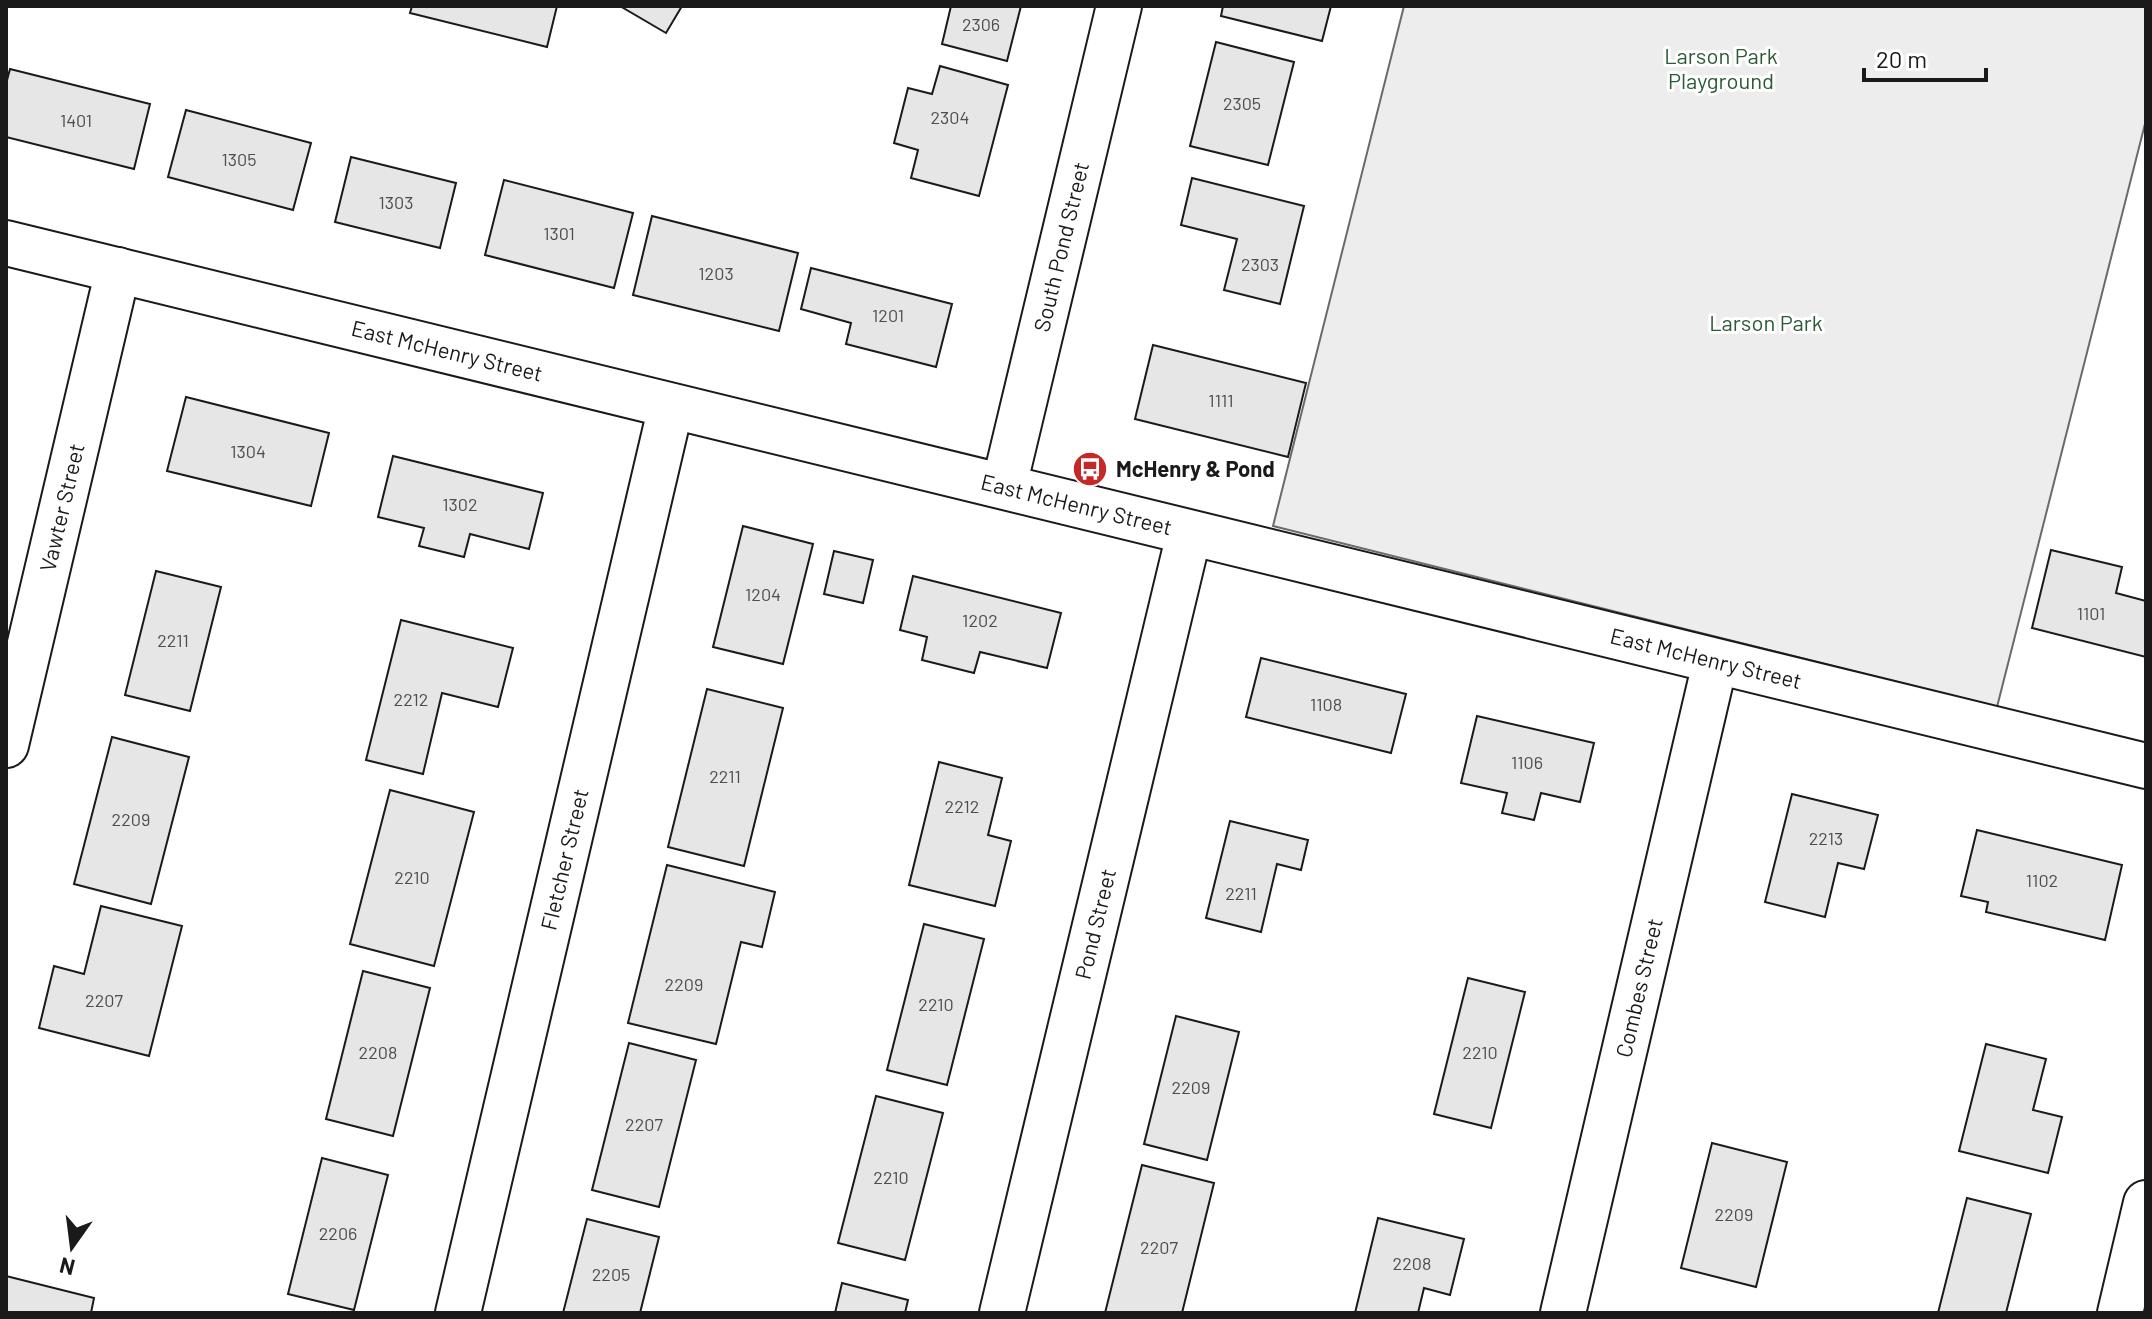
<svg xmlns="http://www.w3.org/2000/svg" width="2152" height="1319" viewBox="0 0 2152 1319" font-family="Barlow,sans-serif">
	<rect width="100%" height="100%" fill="#fff"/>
	<path fill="#ededed" stroke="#6a6a6a" stroke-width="2" d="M1404 6H2146V120L1997 707 1273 526Z"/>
	<g fill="#e6e6e6" stroke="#1a1a1a" stroke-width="2">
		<path d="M412 6H557L547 47 410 13Z"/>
		<path d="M620 6H682L666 33Z"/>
		<path d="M951 6H1021L1007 61 942 44Z"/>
		<path d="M1223 6H1331L1322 41 1221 16Z"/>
		<path d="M1216 42 1294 62 1268 165 1190 146Z"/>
		<path d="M940 66 1008 85 979 196 911 178 918 150 894 143 908 88 932 94Z"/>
		<path d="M10 69 150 104 134 169 6 137V84Z"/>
		<path d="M186 110 311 143 293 210 168 177Z"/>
		<path d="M351 157 456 183 440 248 335 222Z"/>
		<path d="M1192 178 1304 206 1280 304 1224 290 1237 239 1181 225Z"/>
		<path d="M504 180 633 213 614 288 485 255Z"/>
		<path d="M652 216 798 253 779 331 633 295Z"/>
		<path d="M811 268 952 304 936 367 846 344 851 323 801 309Z"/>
		<path d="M1153 345 1306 383 1288 457 1135 419Z"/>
		<path d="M186 397 329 433 311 506 167 471Z"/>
		<path d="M393 456 543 493 529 549 470 534 464 557 419 546 424 528 378 517Z"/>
		<path d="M743 526 813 544 783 664 713 647Z"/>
		<path d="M2051 550 2122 567 2116 593 2146 601V657L2032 628Z"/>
		<path d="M834 551 873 560 863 603 824 594Z"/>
		<path d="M156 571 221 587 190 711 125 695Z"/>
		<path d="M913 576 1061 613 1047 668 980 652 974 673 922 660 927 637 900 630Z"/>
		<path d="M401 620 513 648 498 707 442 693 423 774 366 760Z"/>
		<path d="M1261 658 1406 694 1391 753 1246 717Z"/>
		<path d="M707 689 783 708 744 866 668 847Z"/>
		<path d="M1477 716 1594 743 1580 802 1541 793 1534 820 1502 813 1507 793 1461 783Z"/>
		<path d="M112 737 189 757 151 904 74 884Z"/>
		<path d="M939 762 1002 778 988 835 1011 841 995 906 909 885Z"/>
		<path d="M390 790 474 812 434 966 350 944Z"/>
		<path d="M1792 794 1878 815 1864 869 1838 863 1825 917 1765 902Z"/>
		<path d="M1230 821 1308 840 1301 870 1277 864 1261 932 1206 918Z"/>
		<path d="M1977 830 2122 865 2105 940 1986 912 1988 902 1961 896Z"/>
		<path d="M667 865 775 892 762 947 741 942 716 1044 628 1023Z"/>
		<path d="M101 906 182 926 149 1056 39 1028 54 966 84 974Z"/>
		<path d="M924 924 984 939 947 1085 887 1070Z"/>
		<path d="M363 971 430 988 393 1136 326 1119Z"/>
		<path d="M1468 978 1525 992 1491 1128 1434 1114Z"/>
		<path d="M1176 1016 1239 1032 1207 1160 1144 1144Z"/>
		<path d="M629 1043 696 1060 659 1207 592 1190Z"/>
		<path d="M1986 1044 2046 1059 2033 1110 2062 1117 2048 1173 1959 1151Z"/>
		<path d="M876 1096 943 1113 905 1260 838 1243Z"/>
		<path d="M1712 1143 1787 1162 1756 1287 1681 1268Z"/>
		<path d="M322 1158 388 1175 354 1310 288 1294Z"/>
		<path d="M1142 1165 1214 1183 1182 1313H1105Z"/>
		<path d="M1967 1198 2031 1214 2006 1313H1938Z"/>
		<path d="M1378 1218 1464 1239 1450 1295 1424 1288 1418 1313H1355Z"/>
		<path d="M587 1219 659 1237 640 1313H563Z"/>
		<path d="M6 1276 94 1298 91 1313H6Z"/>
		<path d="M842 1283 908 1300 905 1313H835Z"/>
	</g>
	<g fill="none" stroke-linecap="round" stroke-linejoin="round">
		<g stroke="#1a1a1a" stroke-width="48">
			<g id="minor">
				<path id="s1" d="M6 243 2146 766"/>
				<path id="s2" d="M1004 486 1119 6"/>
				<path id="s3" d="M6 745 118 270"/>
				<path id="s4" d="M458 1313 671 406"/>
				<path id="s5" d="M1002 1313 1189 534"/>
				<path id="s6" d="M1563 1313 1715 663"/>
				<path d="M2120 1313 2146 1203"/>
			</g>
		</g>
		<use href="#minor" stroke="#fff" stroke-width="44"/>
	</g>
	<defs>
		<g id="bus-disc" transform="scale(1.8)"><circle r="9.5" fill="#c62828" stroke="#fff"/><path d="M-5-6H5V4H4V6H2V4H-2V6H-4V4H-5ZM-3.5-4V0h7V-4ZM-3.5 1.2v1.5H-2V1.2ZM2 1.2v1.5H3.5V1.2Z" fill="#fff"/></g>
	</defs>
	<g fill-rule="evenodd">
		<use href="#bus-disc" x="1090" y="469"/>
	</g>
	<g text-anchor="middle" stroke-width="6" stroke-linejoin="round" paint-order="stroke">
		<g font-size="18" fill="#4d4d4d">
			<text x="981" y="31">2306</text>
			<text x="1242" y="110">2305</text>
			<text x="950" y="124">2304</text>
			<text x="76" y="127">1401</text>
			<text x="239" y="166">1305</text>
			<text x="396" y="209">1303</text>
			<text x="559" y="240">1301</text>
			<text x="1260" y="271">2303</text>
			<text x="716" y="280">1203</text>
			<text x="888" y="322">1201</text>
			<text x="1221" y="407">1111</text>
			<text x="248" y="458">1304</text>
			<text x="460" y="511">1302</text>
			<text x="763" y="601">1204</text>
			<text x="2091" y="620">1101</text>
			<text x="980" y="627">1202</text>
			<text x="173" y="647">2211</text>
			<text x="411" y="706">2212</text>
			<text x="1326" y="711">1108</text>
			<text x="1527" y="769">1106</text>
			<text x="725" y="783">2211</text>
			<text x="962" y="813">2212</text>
			<text x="131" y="826">2209</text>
			<text x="1826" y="845">2213</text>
			<text x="412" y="884">2210</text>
			<text x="2042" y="887">1102</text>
			<text x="1241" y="900">2211</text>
			<text x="684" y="991">2209</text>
			<text x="104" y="1007">2207</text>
			<text x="936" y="1011">2210</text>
			<text x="378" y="1059">2208</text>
			<text x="1480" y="1059">2210</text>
			<text x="1191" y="1094">2209</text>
			<text x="644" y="1131">2207</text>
			<text x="891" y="1184">2210</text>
			<text x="1734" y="1221">2209</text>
			<text x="338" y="1240">2206</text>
			<text x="1159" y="1254">2207</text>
			<text x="1412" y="1270">2208</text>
			<text x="611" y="1281">2205</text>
		</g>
		<g font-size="22" fill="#2b5a34" stroke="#fff">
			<text x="1721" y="64">Larson Park<tspan x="1721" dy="25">Playground</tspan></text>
			<text x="1766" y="331">Larson Park</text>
		</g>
		<g font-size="22" fill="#1a1a1a" stroke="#fff">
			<text dy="8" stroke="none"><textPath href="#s2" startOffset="246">South Pond Street</textPath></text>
			<text dy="8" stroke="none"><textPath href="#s1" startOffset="454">East McHenry Street</textPath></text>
			<text dy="8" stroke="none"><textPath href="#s1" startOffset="1102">East McHenry Street</textPath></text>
			<text dy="8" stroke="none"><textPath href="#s3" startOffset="244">Vawter Street</textPath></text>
			<text dy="8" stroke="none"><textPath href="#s1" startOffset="1750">East McHenry Street</textPath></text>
			<text dy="8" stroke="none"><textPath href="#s4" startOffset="466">Fletcher Street</textPath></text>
			<text dy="8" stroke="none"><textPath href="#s5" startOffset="400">Pond Street</textPath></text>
			<text dy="8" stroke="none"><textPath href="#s6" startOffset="334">Combes Street</textPath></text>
		</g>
		<g font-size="22" font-weight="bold" fill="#1a1a1a" stroke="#fff" text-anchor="start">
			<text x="1116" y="477">McHenry &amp; Pond</text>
		</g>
	</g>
	<rect width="2152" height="1319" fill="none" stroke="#1a1a1a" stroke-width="16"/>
	<g transform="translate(72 1247) rotate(194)" stroke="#ffffff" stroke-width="6" paint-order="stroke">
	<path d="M0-6L14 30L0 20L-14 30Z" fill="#1a1a1a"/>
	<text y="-12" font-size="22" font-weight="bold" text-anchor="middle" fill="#1a1a1a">N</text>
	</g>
	<path d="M1864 68v12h122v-12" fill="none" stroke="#1a1a1a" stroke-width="4"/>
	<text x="1876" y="68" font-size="24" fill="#1a1a1a" stroke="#ffffff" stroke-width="6" paint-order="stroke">20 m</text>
</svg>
